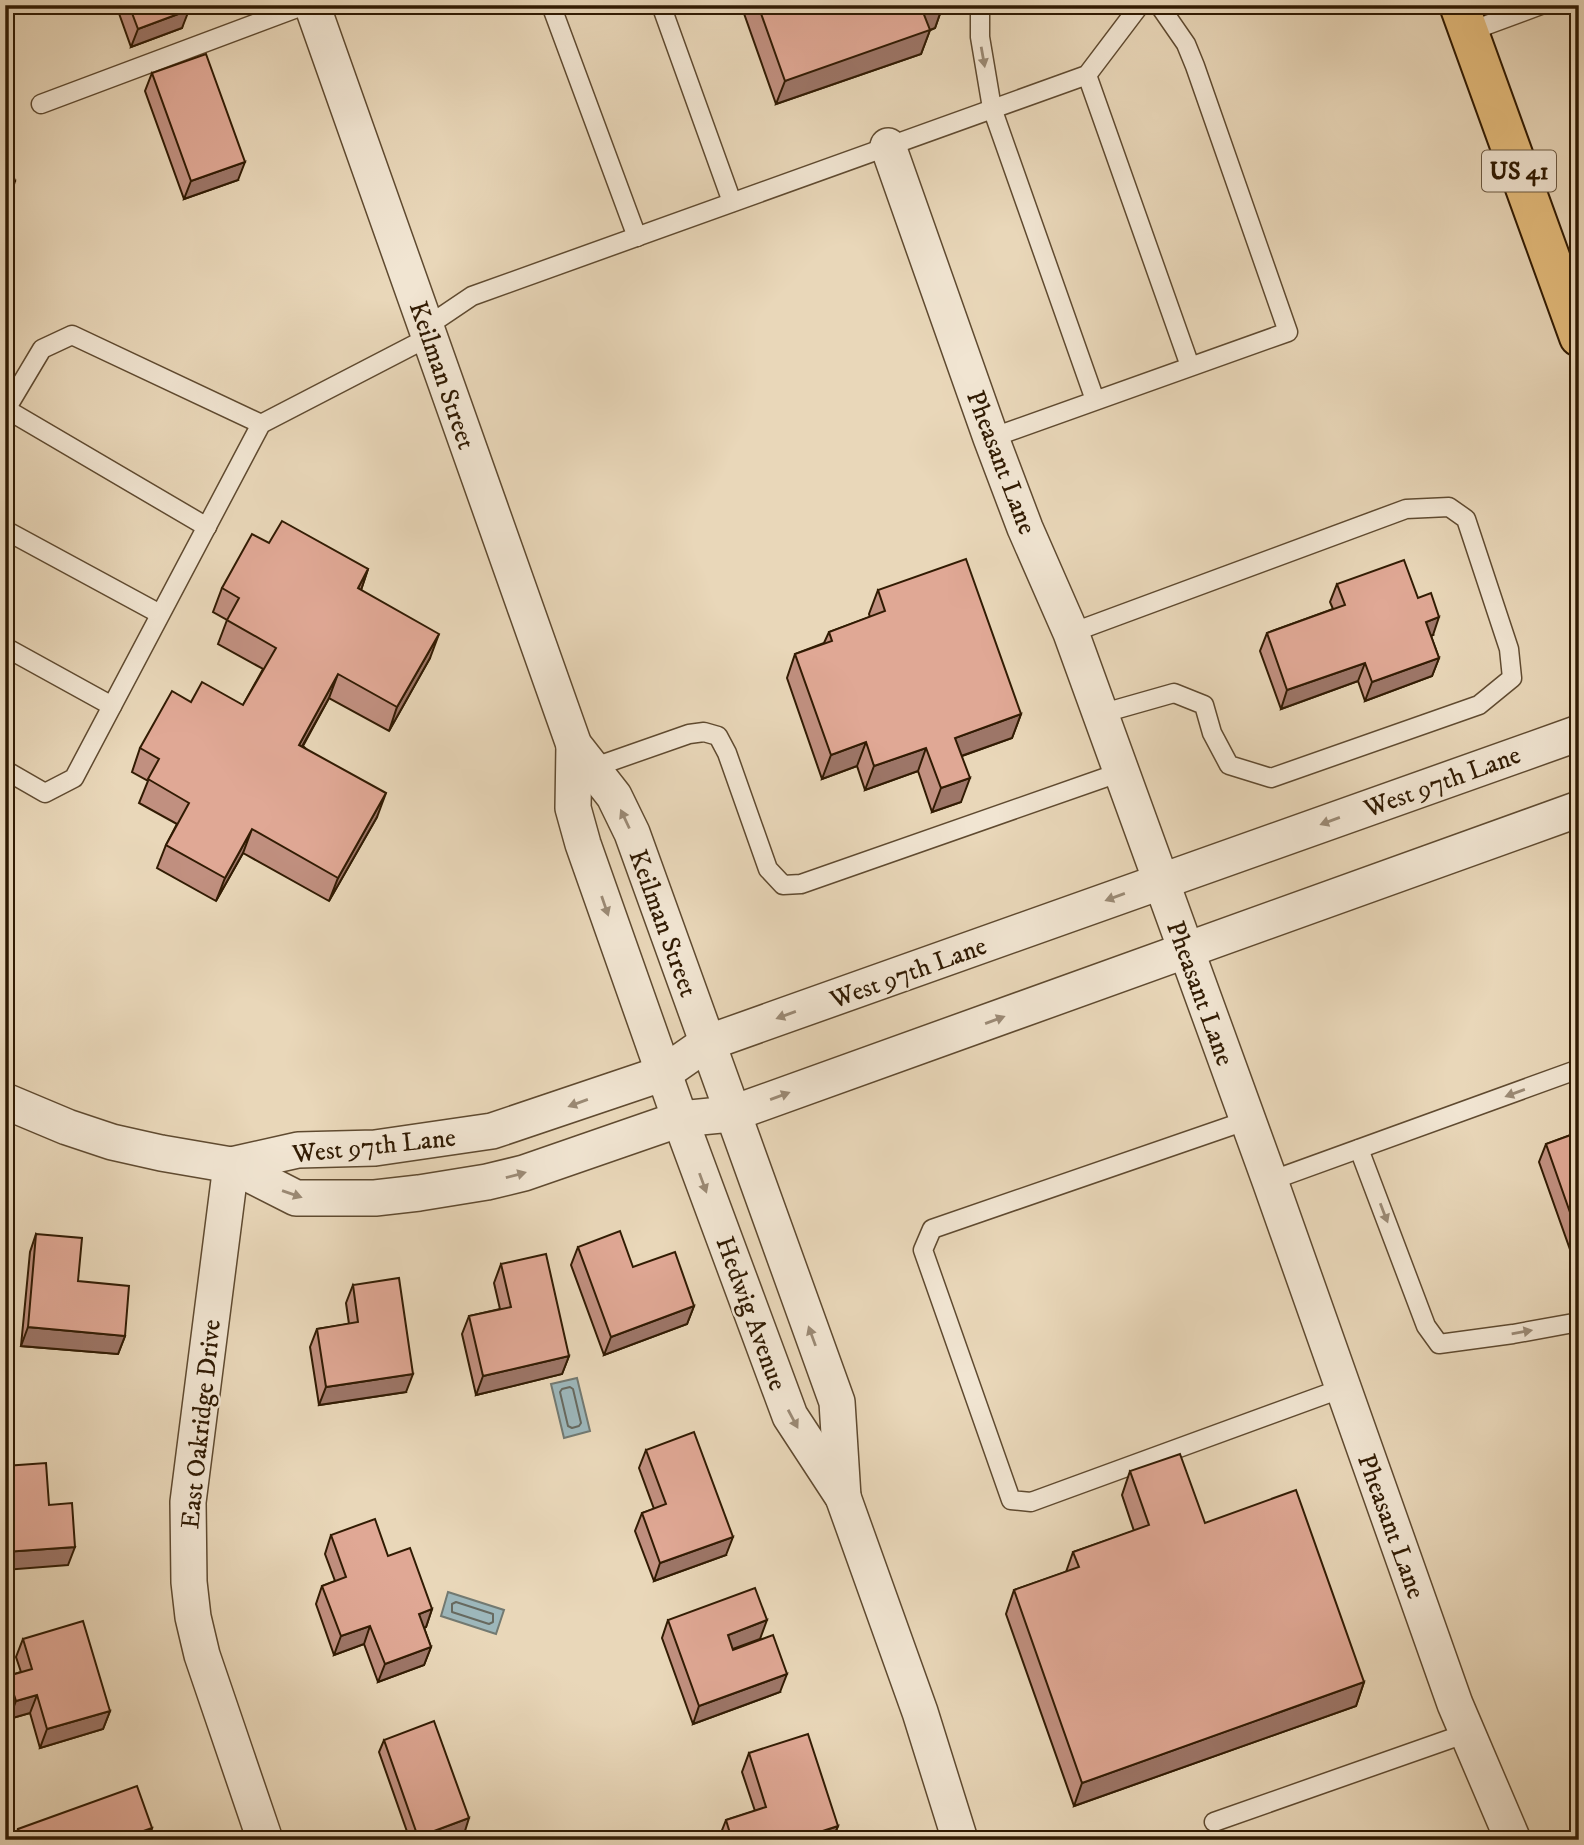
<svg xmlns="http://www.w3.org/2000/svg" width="1584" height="1845" viewBox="0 0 1584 1845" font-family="'IM FELL DW Pica',serif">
	<rect width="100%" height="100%" fill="#e9d7b9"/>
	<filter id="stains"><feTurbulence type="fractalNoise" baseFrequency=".00286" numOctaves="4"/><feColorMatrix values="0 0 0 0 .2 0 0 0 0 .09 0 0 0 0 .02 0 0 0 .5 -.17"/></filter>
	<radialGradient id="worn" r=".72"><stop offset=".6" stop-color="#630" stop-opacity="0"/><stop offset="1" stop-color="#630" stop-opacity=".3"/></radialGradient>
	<g fill="#9db7bb" stroke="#727971" stroke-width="2">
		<path d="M577 1378 590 1431 564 1438 551 1384Z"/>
		<path d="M448 1592 504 1610 496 1634 441 1616Z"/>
	</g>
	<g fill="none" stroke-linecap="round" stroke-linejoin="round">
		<g stroke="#67695f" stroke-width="2">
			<path d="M570 1387 573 1389 581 1423 579 1426 572 1428 568 1426 560 1392 562 1389Z"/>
			<path d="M456 1602 493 1614V1622L489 1624 452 1612V1604Z"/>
		</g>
		<g stroke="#5f4a30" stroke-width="21">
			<g id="lane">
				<path d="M551 5 637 237"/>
				<path d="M661 5 732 202"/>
				<path d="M980 5V37L992 108 1095 400"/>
				<path d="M1468 32 1541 5"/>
				<path d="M1087 75 1190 366"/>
				<path d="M41 104 305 5"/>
				<path d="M426 327 472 296 1087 75 1140 5"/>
				<path d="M6 409 207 527"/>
				<path d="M5 411 42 349 72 335 261 424"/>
				<path d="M991 438 1288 332 1195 66 1186 44 1159 5"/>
				<path d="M5 530 160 614"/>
				<path d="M1071 633 1406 509 1449 507 1466 519 1509 649 1512 678 1479 705 1271 778 1229 765 1212 733 1204 705 1174 693 1100 714"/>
				<path d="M5 647 112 706"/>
				<path d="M592 768 689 734 704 732 718 736 727 753 768 869 783 885 801 884 1121 772"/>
				<path d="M5 770 45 793 74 778 261 424 429 337"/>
				<path d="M1248 1120 932 1229 923 1250 1011 1500 1031 1502 1343 1388"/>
				<path d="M1359 1149 1426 1326 1439 1344 1513 1334 1579 1322"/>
				<path d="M1270 1181 1579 1069"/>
				<path d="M1214 1822 1467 1733"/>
			</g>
		</g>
		<g stroke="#5f4a30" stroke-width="38">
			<g id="street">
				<path d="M312 5 574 745 614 796 632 833 837 1402 843 1497"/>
				<path d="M888 146 991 438 1025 528 1071 633 1270 1181 1455 1704 1513 1840"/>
				<path d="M574 745 573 808 583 844 680 1119 790 1416 843 1497 920 1712 960 1840"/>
				<path d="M5 1101 67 1127 112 1142 161 1153 231 1165 296 1198H375L419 1193 487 1182 524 1173 680 1119 731 1114 1579 809"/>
				<path d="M231 1165 298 1150 375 1148 492 1131 664 1073 707 1043 1579 733"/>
				<path d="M231 1165 188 1502 189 1582 193 1617 202 1655 265 1840"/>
			</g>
		</g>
		<g stroke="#311b03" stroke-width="42">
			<path id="highway" d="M1459 5 1579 337"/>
		</g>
		<use href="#lane" stroke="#f1e5d2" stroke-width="18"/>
		<use href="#street" stroke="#f1e5d2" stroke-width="35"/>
		<use href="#highway" stroke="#e4bc7c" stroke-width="38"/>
	</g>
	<g fill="#c19080" stroke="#311b03" stroke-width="2">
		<path d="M116 5H187L182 28 131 47Z"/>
		<path d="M741 5H943L935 28 930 30 921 54 776 104Z"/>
		<path d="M152 73 238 180 184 199 145 91Z"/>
		<path d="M269 543 368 569 361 590 430 658 389 731 329 698 303 746 377 817 329 901 243 853 216 901 157 868 166 845 177 824 139 803 148 781 132 772 140 748 191 702 243 705 263 669 218 644 227 620 213 612 222 588Z"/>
		<path d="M1337 584 1433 635 1431 636 1439 658 1432 676 1365 701 1358 681 1281 709 1260 651 1267 633 1333 609 1330 602Z"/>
		<path d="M878 590 1021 714 1012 738 962 756 961 802 932 812 918 771 865 790 857 766 822 779 787 678 795 654 824 643 829 632 870 617 869 614Z"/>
		<path d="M1579 1132V1272H1578L1539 1162 1546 1144Z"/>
		<path d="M36 1234 125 1336 118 1354 21 1346 30 1252Z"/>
		<path d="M578 1247 633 1267 694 1306 687 1324 604 1355 571 1265Z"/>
		<path d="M501 1264 569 1356 562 1374 476 1395 462 1334 469 1316 500 1309 494 1283Z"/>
		<path d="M353 1285 406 1392 319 1405 310 1347 317 1329 349 1324 346 1303Z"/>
		<path d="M646 1450 726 1555 654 1581 635 1531 642 1513 654 1509 639 1468Z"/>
		<path d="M1130 1471 1205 1523 1364 1682 1356 1706 1074 1806 1006 1614 1014 1590 1066 1572 1073 1552 1134 1531 1122 1495Z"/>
		<path d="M331 1535 388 1556 432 1609 426 1627 424 1628 431 1647 424 1665 378 1682 364 1644 334 1655 316 1604 322 1586 335 1581 325 1554Z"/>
		<path d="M668 1620 760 1639 733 1649 780 1692 693 1724 662 1638Z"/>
		<path d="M23 1639 110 1711 103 1729 40 1748 30 1713 9 1719 5 1706V1684L8 1676 21 1672 16 1657Z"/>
		<path d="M384 1740 465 1831 440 1840H410L379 1752Z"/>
		<path d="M749 1753 838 1826 832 1840H720L719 1838 726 1820 755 1811 742 1772Z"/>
		<path d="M152 1828 148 1840H14L18 1829Z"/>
	</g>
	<g fill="#9d7668" stroke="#311b03" stroke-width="2">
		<path d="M941 5H943L935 28 928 31 930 30 921 54 776 104 785 81 923 12Z"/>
		<path d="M189 10 182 28 131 47 138 29Z"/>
		<path d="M245 162 238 180 184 199 191 181Z"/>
		<path d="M15 181 13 188 5 190V184Z"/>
		<path d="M368 569 360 593 358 588Z"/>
		<path d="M1439 617 1433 635 1419 640 1426 622Z"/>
		<path d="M439 634 430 658 389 731 397 707Z"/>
		<path d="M1439 658 1432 676 1365 701 1372 682Z"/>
		<path d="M1365 663 1358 681 1281 709 1287 690Z"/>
		<path d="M338 674 329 698 290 768 299 745Z"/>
		<path d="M1021 714 1012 738 947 761 955 738Z"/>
		<path d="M866 742 857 766 822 779 831 755Z"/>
		<path d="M926 748 918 771 865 790 874 766Z"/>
		<path d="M970 778 961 802 932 812 941 788Z"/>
		<path d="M386 793 377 817 329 901 338 878Z"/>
		<path d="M252 829 243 853 216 901 225 878Z"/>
		<path d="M694 1306 687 1324 604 1355 611 1337Z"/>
		<path d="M28 1327 125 1336 118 1354 21 1346Z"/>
		<path d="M569 1356 562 1374 476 1395 483 1376Z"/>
		<path d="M413 1374 406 1392 319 1405 326 1387Z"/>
		<path d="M733 1537 726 1555 654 1581 660 1563Z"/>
		<path d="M75 1547 68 1565 5 1570V1552Z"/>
		<path d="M432 1609 426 1627 412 1632 419 1614Z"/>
		<path d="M767 1620 760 1639 722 1653 728 1635Z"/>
		<path d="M370 1626 364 1644 334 1655 341 1636Z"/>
		<path d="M431 1647 424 1665 378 1682 385 1664Z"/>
		<path d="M787 1674 780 1692 693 1724 699 1706Z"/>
		<path d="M1364 1682 1356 1706 1074 1806 1082 1783Z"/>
		<path d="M37 1695 30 1713 9 1719 16 1701Z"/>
		<path d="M110 1711 103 1729 40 1748 47 1729Z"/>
		<path d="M469 1818 465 1831 440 1840H417L418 1837Z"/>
		<path d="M838 1826 832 1840H795Z"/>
		<path d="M152 1828 148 1840H118Z"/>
	</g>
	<g fill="#e0a895" stroke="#311b03" stroke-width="2">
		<path d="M129 5H187L189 10 138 29Z"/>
		<path d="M758 5H941L923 12 930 30 785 81Z"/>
		<path d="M206 54 245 162 191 181 152 73Z"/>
		<path d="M10 165 15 181 5 184V167Z"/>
		<path d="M282 521 368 569 358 588 439 634 397 707 338 674 299 745 386 793 338 878 252 829 225 878 166 845 189 803 148 779 159 759 140 748 172 691 191 702 202 682 243 705 276 648 227 620 239 598 222 588 252 534 269 543Z"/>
		<path d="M966 559 1021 714 955 738 970 778 941 788 926 748 874 766 866 742 831 755 795 654 832 641 829 632 885 611 878 590Z"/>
		<path d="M1404 560 1418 598 1431 593 1439 617 1426 622 1439 658 1372 682 1365 663 1287 690 1267 633 1345 605 1337 584Z"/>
		<path d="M1579 1132V1238L1546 1144Z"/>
		<path d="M620 1231 633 1267 675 1252 694 1306 611 1337 578 1247Z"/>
		<path d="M36 1234 82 1238 78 1281 129 1286 125 1336 28 1327Z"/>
		<path d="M546 1254 569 1356 483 1376 469 1316 511 1307 501 1264Z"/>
		<path d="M399 1278 413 1374 326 1387 317 1329 358 1322 353 1285Z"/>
		<path d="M694 1432 733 1537 660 1563 642 1513 666 1504 646 1450Z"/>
		<path d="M1180 1454 1205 1523 1296 1490 1364 1682 1082 1783 1014 1590 1079 1567 1073 1552 1149 1525 1130 1471Z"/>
		<path d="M46 1463 49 1505 72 1503 75 1547 5 1552V1466Z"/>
		<path d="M375 1519 388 1556 410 1548 432 1609 419 1614 431 1647 385 1664 370 1626 341 1636 322 1586 346 1577 331 1535Z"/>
		<path d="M755 1588 767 1620 728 1635 733 1650 773 1635 787 1674 699 1706 668 1620Z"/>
		<path d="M83 1621 110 1711 47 1729 37 1695 16 1701 8 1676 32 1669 23 1639Z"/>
		<path d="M434 1721 469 1818 418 1837 384 1740Z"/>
		<path d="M808 1734 838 1826 795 1840H732L726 1820 766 1807 749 1753Z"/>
		<path d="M137 1786 152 1828 118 1840H21L18 1829Z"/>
	</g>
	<defs><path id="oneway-solid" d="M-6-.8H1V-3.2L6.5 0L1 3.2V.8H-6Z" transform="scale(1.75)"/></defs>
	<g fill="#9b8a75">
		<use href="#oneway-solid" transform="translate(983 57) rotate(80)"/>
		<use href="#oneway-solid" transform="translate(625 819) rotate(-115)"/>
		<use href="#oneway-solid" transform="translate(1330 821) rotate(160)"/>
		<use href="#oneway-solid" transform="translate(1115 897) rotate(160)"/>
		<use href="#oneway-solid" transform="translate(605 906) rotate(71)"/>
		<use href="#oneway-solid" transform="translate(786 1015) rotate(160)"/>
		<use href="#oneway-solid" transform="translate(995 1020) rotate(-20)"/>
		<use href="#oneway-solid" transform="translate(1515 1093) rotate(160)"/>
		<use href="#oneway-solid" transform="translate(780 1096) rotate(-20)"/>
		<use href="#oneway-solid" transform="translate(578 1103) rotate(160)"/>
		<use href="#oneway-solid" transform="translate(516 1175) rotate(-15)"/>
		<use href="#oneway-solid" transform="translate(703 1183) rotate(70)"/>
		<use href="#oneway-solid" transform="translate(292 1194) rotate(19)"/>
		<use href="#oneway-solid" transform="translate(1384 1213) rotate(69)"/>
		<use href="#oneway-solid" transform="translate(1522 1332) rotate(-10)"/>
		<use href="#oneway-solid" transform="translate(812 1336) rotate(-110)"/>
		<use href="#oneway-solid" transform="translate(793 1419) rotate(62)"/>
	</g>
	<g text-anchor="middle" stroke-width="5" stroke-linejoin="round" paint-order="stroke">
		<rect fill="#f1e5d2" stroke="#6b5841" stroke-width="2" x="1482" y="150.5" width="74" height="41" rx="5"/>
		<g font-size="24" font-weight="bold" fill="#311b03">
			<text x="1519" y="179">US 41</text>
		</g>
		<g font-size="26" fill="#311b03" stroke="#f1e5d2">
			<text transform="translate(443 375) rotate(71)" y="9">Keilman Street</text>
			<text transform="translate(1002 462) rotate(69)" y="9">Pheasant Lane</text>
			<text transform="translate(1442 781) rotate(-20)" y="9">West 97th Lane</text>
			<text transform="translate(664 923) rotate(70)" y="9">Keilman Street</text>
			<text transform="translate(908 972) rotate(-20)" y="9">West 97th Lane</text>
			<text transform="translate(1201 993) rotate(70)" y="9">Pheasant Lane</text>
			<text transform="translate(374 1145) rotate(-6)" y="9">West 97th Lane</text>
			<text transform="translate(752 1313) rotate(70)" y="9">Hedwig Avenue</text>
			<text transform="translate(200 1424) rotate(-84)" y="9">East Oakridge Drive</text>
			<text transform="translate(1392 1526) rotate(70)" y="9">Pheasant Lane</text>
		</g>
	</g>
	<rect width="1584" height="1845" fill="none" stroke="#e9d7b9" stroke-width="28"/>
	<rect x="7" y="7" width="1570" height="1831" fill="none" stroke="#311b03" stroke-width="3.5"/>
	<rect x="14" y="14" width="1556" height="1817" fill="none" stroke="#311b03" stroke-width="2"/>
	<rect width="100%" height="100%" filter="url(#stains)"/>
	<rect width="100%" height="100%" fill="url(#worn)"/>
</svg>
